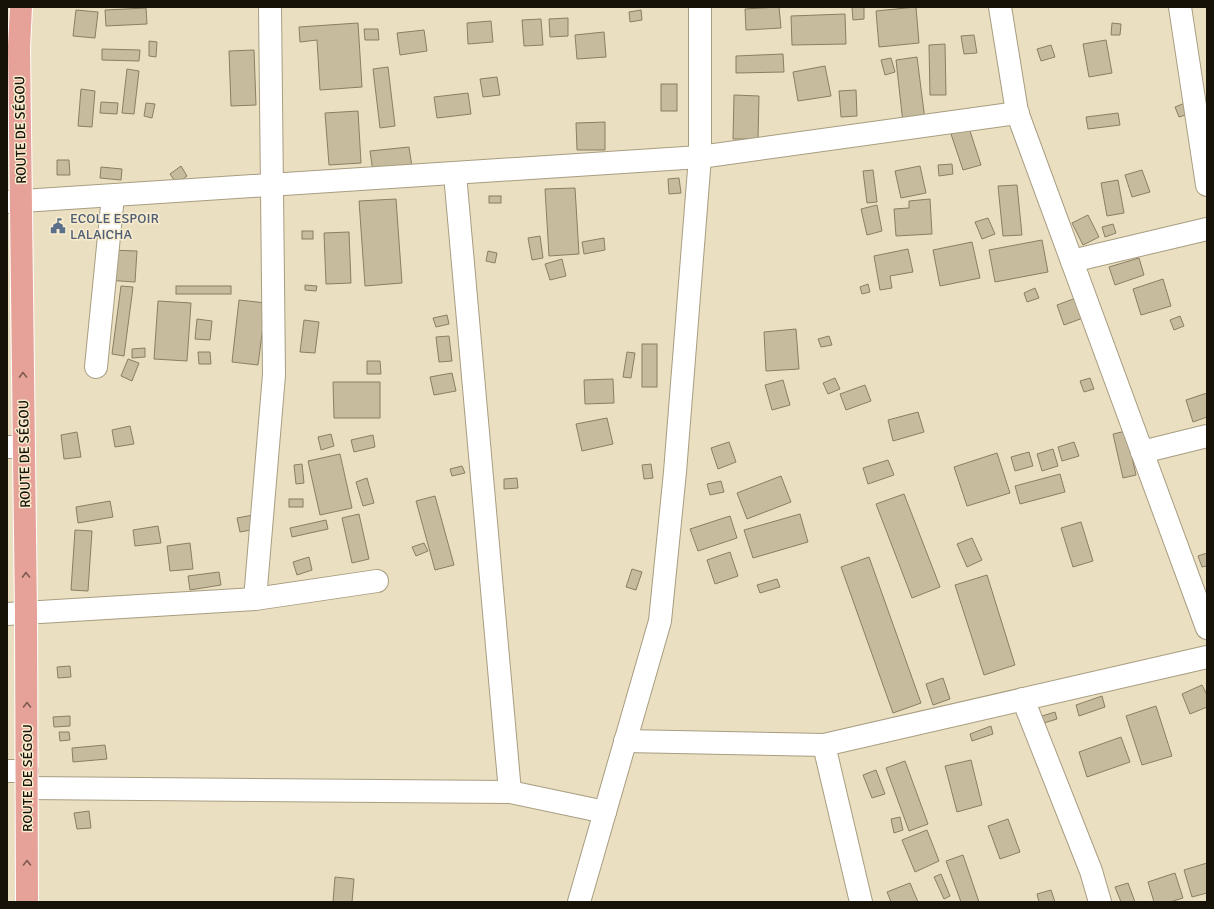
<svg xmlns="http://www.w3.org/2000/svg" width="1214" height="909" viewBox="0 0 1214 909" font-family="Signika,sans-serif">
	<rect width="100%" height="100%" fill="#ebdfc1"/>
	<g fill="#c6bb9d" stroke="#8a7f64">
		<path d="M779 7 781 28 746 30 745 9Z"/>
		<path d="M852 7H864V19L853 20Z"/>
		<path d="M916 7 919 43 879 47 876 11Z"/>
		<path d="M146 8 147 24 106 26 105 10Z"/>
		<path d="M76 10 98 12 95 38 73 36Z"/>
		<path d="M641 10 642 20 630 22 629 12Z"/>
		<path d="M845 14 846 44 792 45 791 16Z"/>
		<path d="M568 18V36L550 37 549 19Z"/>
		<path d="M541 19 543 45 524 46 522 20Z"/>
		<path d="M491 21 493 42 468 44 467 23Z"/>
		<path d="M358 23 362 87 320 90 317 40 300 42 299 27Z"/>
		<path d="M1112 23 1121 24 1120 35H1111Z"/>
		<path d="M364 29H378L379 40H365Z"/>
		<path d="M424 30 427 51 400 55 397 33Z"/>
		<path d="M604 32 606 57 577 59 575 35Z"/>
		<path d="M974 35 977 53 964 54 961 36Z"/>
		<path d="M1106 40 1112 73 1089 77 1083 44Z"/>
		<path d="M149 41 157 42 156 57 149 56Z"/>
		<path d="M945 44 946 95H930L929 45Z"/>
		<path d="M1051 45 1055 57 1041 61 1037 49Z"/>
		<path d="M102 49 140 50 139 61 102 60Z"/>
		<path d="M254 50 256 105 231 106 229 51Z"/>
		<path d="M783 54 784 72 736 73V56Z"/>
		<path d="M917 57 925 120 903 123 896 60Z"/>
		<path d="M891 58 895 72 885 75 881 60Z"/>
		<path d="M825 66 831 96 798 101 793 72Z"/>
		<path d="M388 67 395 126 380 128 373 69Z"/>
		<path d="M127 69 139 71 134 114 122 113Z"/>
		<path d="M497 77 500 95 483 97 480 79Z"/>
		<rect x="661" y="84" width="16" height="27"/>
		<path d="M81 89 95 91 92 127 78 126Z"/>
		<path d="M856 90 857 116 841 117 839 91Z"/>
		<path d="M468 93 471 114 437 118 434 97Z"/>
		<path d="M734 95 759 96 758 139H733Z"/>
		<path d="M101 102 118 103 117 114 100 113Z"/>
		<path d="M146 103 155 104 152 118 144 116Z"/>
		<path d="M1185 103 1189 114 1179 117 1175 107Z"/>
		<path d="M358 111 361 163 329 165 325 113Z"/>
		<path d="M1118 113 1120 125 1088 129 1086 117Z"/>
		<path d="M605 122V150H577L576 123Z"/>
		<path d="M969 128 981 165 963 170 951 134Z"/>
		<path d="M409 147 412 167 373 172 370 151Z"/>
		<path d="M57 160H69L70 175H57Z"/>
		<path d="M952 164 953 174 939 176 938 165Z"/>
		<path d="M181 166 187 176 177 184 170 174Z"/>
		<path d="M920 166 926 193 901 198 895 171Z"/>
		<path d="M101 167 122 169 121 180 100 178Z"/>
		<path d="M873 170 877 202 867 203 863 171Z"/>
		<path d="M1142 170 1150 192 1132 197 1125 175Z"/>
		<path d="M679 178 681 193 669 194 668 179Z"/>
		<path d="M1118 180 1124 213 1107 216 1101 183Z"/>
		<path d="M1017 185 1022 235 1003 236 998 186Z"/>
		<path d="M575 188 579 254 549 256 545 189Z"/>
		<rect x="489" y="196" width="12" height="7"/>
		<path d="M396 199 402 283 365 286 359 201Z"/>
		<path d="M930 199 932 234 896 236 894 209 909 208V201Z"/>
		<path d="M877 205 882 231 867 235 861 209Z"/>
		<path d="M1088 215 1099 237 1083 245 1072 223Z"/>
		<path d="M988 218 995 234 982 239 975 222Z"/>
		<path d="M1113 224 1116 233 1105 237 1102 227Z"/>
		<rect x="302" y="231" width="11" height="8"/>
		<path d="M349 232 351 283 326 284 324 233Z"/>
		<path d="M540 236 543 258 532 260 528 238Z"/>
		<path d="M604 238 605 250 584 254 582 242Z"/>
		<path d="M1042 240 1048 272 995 282 989 250Z"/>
		<path d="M972 242 980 278 940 286 933 250Z"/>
		<path d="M908 249 913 272 890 276 892 288 880 290 874 256Z"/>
		<path d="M107 250 137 251 135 282 105 280Z"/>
		<path d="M488 251 497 253 495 263 486 261Z"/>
		<path d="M1139 258 1144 275 1115 285 1109 267Z"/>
		<path d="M562 259 566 276 550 280 545 264Z"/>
		<path d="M1163 279 1171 306 1141 315 1133 289Z"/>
		<path d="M868 284 870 292 862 294 860 287Z"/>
		<path d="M305 285 317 286 316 291 305 290Z"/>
		<path d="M121 286 133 287 124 356 112 354Z"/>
		<rect x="176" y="286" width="55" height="8"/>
		<path d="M1035 288 1039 298 1027 302 1024 293Z"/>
		<path d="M1076 298 1083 318 1064 325 1057 305Z"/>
		<path d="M239 300 266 303 258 365 232 362Z"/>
		<path d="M158 301 191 303 187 361 154 359Z"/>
		<path d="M447 315 449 324 436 327 433 318Z"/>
		<path d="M1180 316 1184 326 1174 330 1170 320Z"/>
		<path d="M197 319 212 321 210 340 195 339Z"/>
		<path d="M304 320 319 322 315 353 300 352Z"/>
		<path d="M796 329 799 369 766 371 764 332Z"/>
		<path d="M449 336 452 361 439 362 436 337Z"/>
		<path d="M829 336 832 345 821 347 818 339Z"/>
		<rect x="642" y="344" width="15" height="43"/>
		<path d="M145 348V357L132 358V349Z"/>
		<path d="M198 352H210L211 364H199Z"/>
		<path d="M627 352 635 353 631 378 623 377Z"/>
		<path d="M128 359 139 363 132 381 121 376Z"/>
		<path d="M367 361H380L381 374H367Z"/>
		<path d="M452 373 456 391 434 395 430 377Z"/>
		<path d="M835 378 840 389 828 394 823 383Z"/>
		<path d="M1090 378 1094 389 1084 392 1080 381Z"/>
		<path d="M613 379 614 403 585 404 584 380Z"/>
		<path d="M783 380 790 405 772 410 765 385Z"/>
		<path d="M333 382H380V418H334Z"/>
		<path d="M865 385 871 401 846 410 840 394Z"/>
		<path d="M1207 393V417L1193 422 1186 400Z"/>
		<path d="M918 412 924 432 893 441 888 420Z"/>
		<path d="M607 418 613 444 582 451 576 424Z"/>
		<path d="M130 426 134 444 115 447 112 430Z"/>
		<path d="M1126 431 1136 475 1123 478 1113 434Z"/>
		<path d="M77 432 81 457 64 459 61 435Z"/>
		<path d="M331 434 334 446 321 450 318 437Z"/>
		<path d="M373 435 375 447 354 452 351 440Z"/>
		<path d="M729 442 736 462 718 469 711 448Z"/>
		<path d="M1074 442 1079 456 1062 461 1058 447Z"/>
		<path d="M1053 449 1058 466 1042 471 1037 454Z"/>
		<path d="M1029 452 1033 466 1015 471 1011 457Z"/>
		<path d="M997 453 1010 493 967 506 954 467Z"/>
		<path d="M340 454 352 508 320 515 308 461Z"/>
		<path d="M888 460 894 475 868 484 863 468Z"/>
		<path d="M302 464 304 483 296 484 294 465Z"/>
		<path d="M651 464 653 478 644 479 642 465Z"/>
		<path d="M462 466 465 473 452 476 450 469Z"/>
		<path d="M1060 474 1065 492 1020 504 1015 486Z"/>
		<path d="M781 476 791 502 747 519 737 493Z"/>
		<path d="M367 478 374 503 363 506 356 482Z"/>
		<path d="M517 478 518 488 504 489V479Z"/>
		<path d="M721 481 724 492 710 495 707 484Z"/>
		<path d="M904 494 940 587 912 598 876 504Z"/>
		<path d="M435 496 454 565 435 570 416 501Z"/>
		<rect x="289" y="499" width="14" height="8"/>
		<path d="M110 501 113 517 78 523 76 507Z"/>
		<path d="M359 514 369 559 352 563 342 518Z"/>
		<path d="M800 514 808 542 753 558 744 530Z"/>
		<path d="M253 515 256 529 240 532 237 518Z"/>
		<path d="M730 516 737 538 698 551 690 529Z"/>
		<path d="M326 520 328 529 292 537 290 528Z"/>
		<path d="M1081 522 1093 561 1073 567 1061 528Z"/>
		<path d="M158 526 161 543 135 546 133 530Z"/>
		<path d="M75 530 92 531 88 591 71 590Z"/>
		<path d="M972 538 982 560 967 567 957 544Z"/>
		<path d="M190 543 193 569 170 571 167 546Z"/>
		<path d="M424 543 428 551 416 556 412 547Z"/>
		<path d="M730 552 738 576 715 584 707 560Z"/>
		<path d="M1207 553V566L1202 567 1198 556Z"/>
		<path d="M309 557 312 570 297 575 293 562Z"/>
		<path d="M869 557 921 703 893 713 841 567Z"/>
		<path d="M632 569 642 572 636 590 626 587Z"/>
		<path d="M219 572 221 585 190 590 188 576Z"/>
		<path d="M987 575 1015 665 984 675 955 585Z"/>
		<path d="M777 579 780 587 760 593 757 585Z"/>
		<path d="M70 666 71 677 58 678 57 667Z"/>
		<path d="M943 678 950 699 933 705 926 684Z"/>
		<path d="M1202 685 1207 695V707L1190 714 1182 694Z"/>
		<path d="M1102 696 1105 707 1079 716 1076 705Z"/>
		<path d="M1156 706 1172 756 1142 765 1126 716Z"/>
		<path d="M1055 712 1057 719 1044 723 1042 716Z"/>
		<path d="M70 716V726L54 727 53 717Z"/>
		<path d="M991 726 993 734 972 741 970 734Z"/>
		<path d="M59 732H69L70 740 60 741Z"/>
		<path d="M1121 737 1130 762 1087 777 1079 752Z"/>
		<path d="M105 745 107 759 73 762 72 748Z"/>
		<path d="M971 760 982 805 957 812 945 766Z"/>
		<path d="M905 761 928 824 909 831 886 768Z"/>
		<path d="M876 770 885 794 872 798 863 775Z"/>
		<path d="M89 811 91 828 77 829 74 813Z"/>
		<path d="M900 817 903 830 894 833 891 819Z"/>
		<path d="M1008 819 1020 852 1000 859 988 826Z"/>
		<path d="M927 830 939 861 915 872 902 840Z"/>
		<path d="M963 855 979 902H961L946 861Z"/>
		<path d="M1207 863V893L1192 897 1184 870Z"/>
		<path d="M1175 873 1183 898 1170 902H1154L1148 882Z"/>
		<path d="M941 874 950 896 944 899 934 877Z"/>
		<path d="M335 877 354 879 352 902H333Z"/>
		<path d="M910 883 918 902H891L887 892Z"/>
		<path d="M1128 883 1135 902H1121L1115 887Z"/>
		<path d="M1051 890 1055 902H1039L1037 894Z"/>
	</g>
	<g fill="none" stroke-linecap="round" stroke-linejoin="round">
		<g stroke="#a89d81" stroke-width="24">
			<g id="minor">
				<path d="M1000 7 1017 112 1207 628"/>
				<path d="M1180 7 1207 185"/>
				<path d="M455 174 510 792"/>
				<path d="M7 202 700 157 1018 113"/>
				<path d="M1072 261 1207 229"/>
				<path d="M96 367 113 196"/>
				<path d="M7 447H24"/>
				<path d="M1142 452 1207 436"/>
				<path d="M255 599 274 375 270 7"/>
				<path d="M7 614 255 599 377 581"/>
				<path d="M1023 699 1091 871 1100 902"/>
				<path d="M625 741 824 745"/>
				<path d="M7 771H27"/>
				<path d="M27 788 510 792 605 812"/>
				<path d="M579 902 660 621 675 472 700 157V7"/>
				<path d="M861 902 824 745 1207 657"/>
			</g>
		</g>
		<g stroke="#fff" stroke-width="24">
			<path id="trunk" d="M21 7 19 47 26 614 27 902"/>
		</g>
		<use href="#minor" stroke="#fff" stroke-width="22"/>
		<use href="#trunk" stroke="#e6a298" stroke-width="22"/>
	</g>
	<defs><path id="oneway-chevron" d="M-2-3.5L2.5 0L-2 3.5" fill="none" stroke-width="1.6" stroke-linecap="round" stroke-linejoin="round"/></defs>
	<g stroke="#7e5a50">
		<use href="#oneway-chevron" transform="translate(23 375) rotate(-91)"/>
		<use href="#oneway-chevron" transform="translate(26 575) rotate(-91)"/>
		<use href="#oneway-chevron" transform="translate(27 705) rotate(-90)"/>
		<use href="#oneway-chevron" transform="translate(27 863) rotate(-90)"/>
	</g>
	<defs>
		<g id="civic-bare" transform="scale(1.2)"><path d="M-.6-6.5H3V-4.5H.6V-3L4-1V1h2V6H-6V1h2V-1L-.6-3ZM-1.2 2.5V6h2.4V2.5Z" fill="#5c6f8a" stroke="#f8ecce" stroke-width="2.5" paint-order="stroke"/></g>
	</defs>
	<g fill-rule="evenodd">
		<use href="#civic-bare" x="58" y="226"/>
	</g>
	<g text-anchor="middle" stroke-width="3" stroke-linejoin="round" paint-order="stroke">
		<g font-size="14" fill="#161208" stroke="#f8ecce">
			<text transform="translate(20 130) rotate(-91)" y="5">ROUTE DE SÉGOU</text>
			<text transform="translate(24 454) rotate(-91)" y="5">ROUTE DE SÉGOU</text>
			<text transform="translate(27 778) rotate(-90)" y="5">ROUTE DE SÉGOU</text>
		</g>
		<g font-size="14" fill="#4e5e75" stroke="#f8ecce" text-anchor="start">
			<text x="70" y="223">ECOLE ESPOIR<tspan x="70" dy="16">LALAICHA</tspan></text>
		</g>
	</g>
	<rect width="1214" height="909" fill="none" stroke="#161208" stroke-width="16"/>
</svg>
